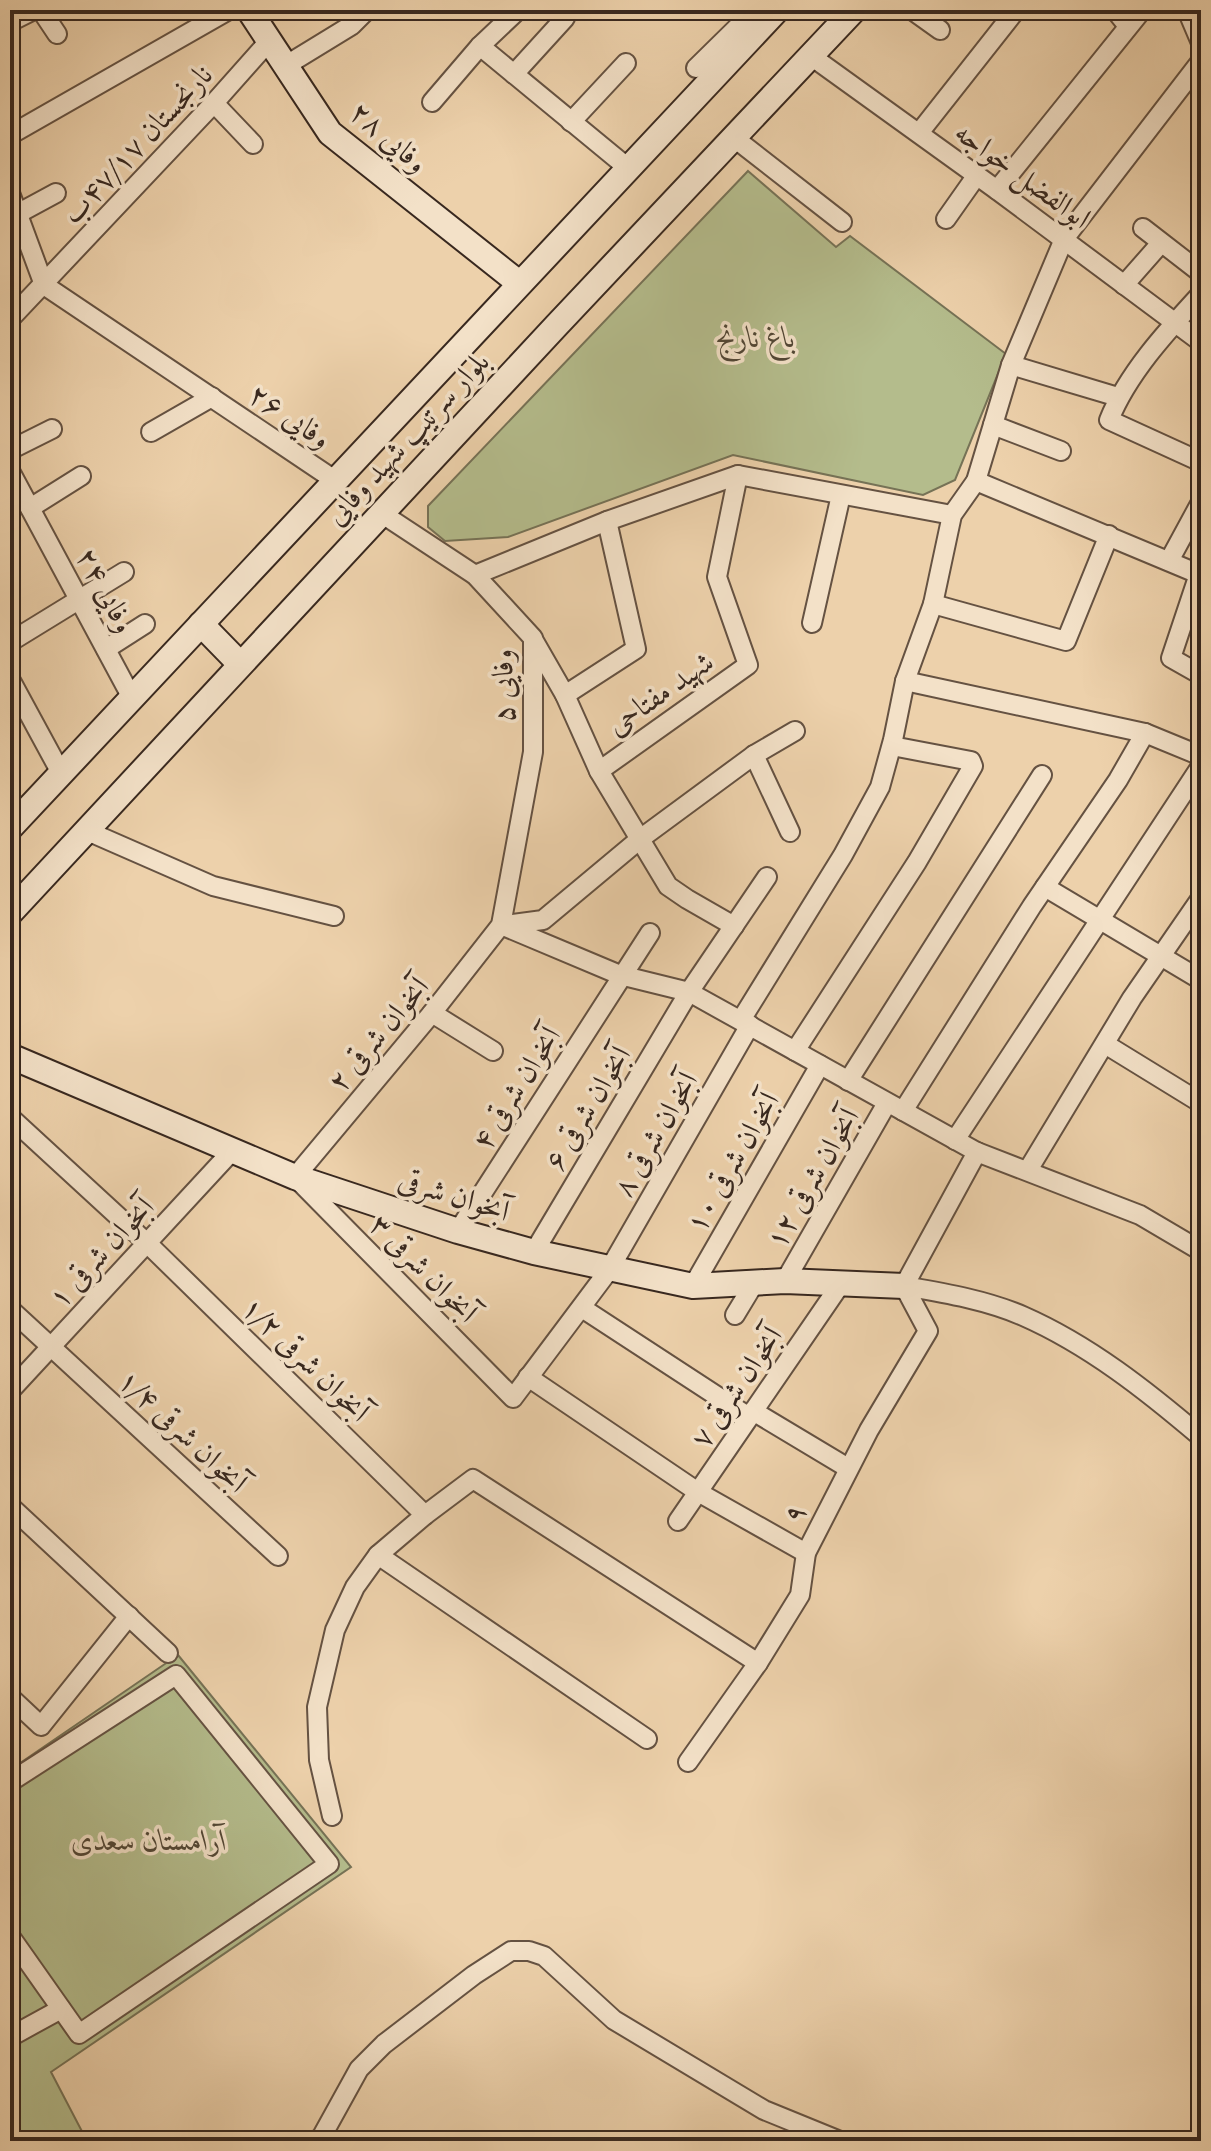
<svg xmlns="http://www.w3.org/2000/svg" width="1211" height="2151" viewBox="0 0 1211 2151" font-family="'IM FELL Great Primer',Amiri,serif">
	<rect width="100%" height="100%" fill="#edd1ab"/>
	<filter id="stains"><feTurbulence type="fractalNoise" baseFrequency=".0025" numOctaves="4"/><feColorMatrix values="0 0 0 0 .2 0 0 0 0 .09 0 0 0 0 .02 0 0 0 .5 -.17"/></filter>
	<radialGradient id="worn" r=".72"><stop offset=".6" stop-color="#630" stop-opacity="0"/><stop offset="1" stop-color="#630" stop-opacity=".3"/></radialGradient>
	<g fill="#b4bc8c" stroke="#767256" stroke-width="2">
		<path d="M748 171 836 247 850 236 1006 354 955 480 923 495 733 455 508 537 445 541 428 527V506Z"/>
		<path d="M178 1655 351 1867 51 2072 87 2141H10V1770Z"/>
	</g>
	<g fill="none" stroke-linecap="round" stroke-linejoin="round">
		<g stroke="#655242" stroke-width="22">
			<g id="street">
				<path d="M41 10 57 34"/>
				<path d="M912 10 940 30"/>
				<path d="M1115 10 1128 26"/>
				<path d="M1187 10 1201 43"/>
				<path d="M10 22 34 10"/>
				<path d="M480 46 628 168"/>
				<path d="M811 56 997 190 1201 342"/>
				<path d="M285 66 352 25 367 10"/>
				<path d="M696 68 755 10"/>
				<path d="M514 74 565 18"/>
				<path d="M432 102 480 46 518 10"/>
				<path d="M214 103 253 144"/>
				<path d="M571 122 626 63"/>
				<path d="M919 133 1016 10"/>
				<path d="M10 135 229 10"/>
				<path d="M733 137 842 222"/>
				<path d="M997 190 1142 10"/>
				<path d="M10 193 44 285"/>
				<path d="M19 213 56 193"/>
				<path d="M946 219 977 175"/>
				<path d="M1143 228 1201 273"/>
				<path d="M44 285 336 481"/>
				<path d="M1124 285 1161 243"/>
				<path d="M1201 294C1167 331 1128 373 1109 420L1201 462"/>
				<path d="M10 319 214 103 270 40"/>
				<path d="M1011 365 1118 397"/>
				<path d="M993 425 1061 451"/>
				<path d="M151 432 212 397"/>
				<path d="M10 450 52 429"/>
				<path d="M10 471 132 698"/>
				<path d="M976 481 1201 575"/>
				<path d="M30 508 81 476"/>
				<path d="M381 513 475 575 533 638V752L501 925 432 1013 295 1177 513 1398 609 1270 750 1025"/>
				<path d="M1169 561 1201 502"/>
				<path d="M1199 574 1171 658 1201 675"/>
				<path d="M475 575 607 521 738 475 952 515"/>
				<path d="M933 604 1066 641 1109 535"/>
				<path d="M812 623 841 495"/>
				<path d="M534 641 565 695 599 771 668 886 687 899 734 926"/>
				<path d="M10 642 124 572"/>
				<path d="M106 649 145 624"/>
				<path d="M10 679 61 773"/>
				<path d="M905 681 1145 733 1201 756"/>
				<path d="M565 695 636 649 607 521"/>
				<path d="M754 755 790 832"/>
				<path d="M599 771 748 665 717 577 738 475"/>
				<path d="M85 830 213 886 334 916"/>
				<path d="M1045 887 1201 980"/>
				<path d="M501 925 620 975 689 992 977 1152 1140 1215 1201 1251"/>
				<path d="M504 925 543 920 640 839 754 755 795 731"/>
				<path d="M432 1013 493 1051"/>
				<path d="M741 1020 843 855 880 787 893 740 905 681 933 604 952 515 976 481 1011 365 1064 239 1201 61"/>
				<path d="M1105 1044 1201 1103"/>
				<path d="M795 1051 917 862 973 766 971 761 892 746"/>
				<path d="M848 1081 1042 775"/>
				<path d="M903 1111 1032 906 1118 780 1145 733"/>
				<path d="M10 1117 147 1243 425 1515"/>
				<path d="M955 1140 1201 766"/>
				<path d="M1028 1170 1132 998 1201 898"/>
				<path d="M458 1231 650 933"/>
				<path d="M534 1252 689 992 767 877"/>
				<path d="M785 1281 887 1103"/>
				<path d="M693 1286 820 1065"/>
				<path d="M904 1286C944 1293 986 1300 1023 1316 1089 1345 1147 1391 1201 1437"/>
				<path d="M904 1286 977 1152"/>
				<path d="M582 1308 749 1417"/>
				<path d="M10 1309 278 1556"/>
				<path d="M735 1315 755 1282"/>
				<path d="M528 1377 698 1492 806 1553"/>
				<path d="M10 1391 232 1151"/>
				<path d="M753 1411 848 1468"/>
				<path d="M10 1506 168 1653"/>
				<path d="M678 1521 840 1285"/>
				<path d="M378 1555 647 1739"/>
				<path d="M10 1697 41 1726 129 1616"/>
				<path d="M688 1762 758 1663 800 1595 806 1553 869 1430 928 1331 904 1286"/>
				<path d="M10 1782 176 1675 329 1864 79 2034 10 1936"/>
				<path d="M332 1816 319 1760 317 1707 335 1630 355 1587 378 1555 425 1515 473 1479 758 1663"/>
				<path d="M10 2037 61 2009"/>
				<path d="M317 2141 322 2136 359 2069 384 2044 474 1975 511 1951H529L544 1956 614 2020 764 2110 840 2141"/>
			</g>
		</g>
		<g stroke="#38281f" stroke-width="28">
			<g id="secondary">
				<path d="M249 10 330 133 519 283"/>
				<path d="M201 624 240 664"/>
				<path d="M10 828 777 10"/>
				<path d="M10 913 556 326 854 10"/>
				<path d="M10 1056 295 1177 458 1231 534 1252 693 1286 785 1281 904 1286"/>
			</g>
		</g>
		<use href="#street" stroke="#f3e1c8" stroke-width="18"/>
		<use href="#secondary" stroke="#f3e1c8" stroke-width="24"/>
	</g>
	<g text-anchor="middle" stroke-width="7" stroke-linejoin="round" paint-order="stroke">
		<g font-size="30" fill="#38281f" stroke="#f3e1c8">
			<text transform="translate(389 137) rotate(41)" y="10">وفایی ۲۸</text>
			<text transform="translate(137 144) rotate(-47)" y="10">نارنجستان ۴۷/۱۷ب</text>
			<text transform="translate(1023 175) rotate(36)" y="10">ابوالفضل خواجه</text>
			<text transform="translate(290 416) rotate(34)" y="10">وفایی ۲۶</text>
			<text transform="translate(407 438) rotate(-47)" y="10">بلوار سرتیپ شهید وفایی</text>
			<text transform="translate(106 590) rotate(62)" y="10">وفایی ۲۴</text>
			<text transform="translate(503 686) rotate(-92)" y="10">وفایی ۵</text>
			<text transform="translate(660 693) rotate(-35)" y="10">شهید مفتاحی</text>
			<text transform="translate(378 1034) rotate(-50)" y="10">آبخوان شرقی ۲</text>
			<text transform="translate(516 1088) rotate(-58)" y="10">آبخوان شرقی ۴</text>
			<text transform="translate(587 1108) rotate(-59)" y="10">آبخوان شرقی ۶</text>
			<text transform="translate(655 1134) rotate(-60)" y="10">آبخوان شرقی ۸</text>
			<text transform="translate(732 1162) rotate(-60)" y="10">آبخوان شرقی ۱۰</text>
			<text transform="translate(812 1178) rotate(-60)" y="10">آبخوان شرقی ۱۲</text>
			<text transform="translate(454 1195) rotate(17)" y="10">آبخوان شرقی</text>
			<text transform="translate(101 1252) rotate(-47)" y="10">آبخوان شرقی ۱</text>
			<text transform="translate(424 1268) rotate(45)" y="10">آبخوان شرقی ۳</text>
			<text transform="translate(306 1359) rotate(44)" y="10">آبخوان شرقی ۱/۲</text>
			<text transform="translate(736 1387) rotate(-56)" y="10">آبخوان شرقی ۷</text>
			<text transform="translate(183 1431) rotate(43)" y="10">آبخوان شرقی ۱/۴</text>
			<text transform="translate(794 1513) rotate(-64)" y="10">۹</text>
		</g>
		<g font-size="30" font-style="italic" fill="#514635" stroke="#f3e1c8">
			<text x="756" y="347">باغ نارنج</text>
			<text x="149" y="1850">آرامستان سعدی</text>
		</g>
	</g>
	<rect width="1211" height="2151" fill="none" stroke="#edd1ab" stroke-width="40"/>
	<rect x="12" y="12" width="1187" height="2127" fill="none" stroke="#38281f" stroke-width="4"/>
	<rect x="20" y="20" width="1171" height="2111" fill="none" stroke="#38281f" stroke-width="2"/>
	<rect width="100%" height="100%" filter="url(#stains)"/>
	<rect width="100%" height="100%" fill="url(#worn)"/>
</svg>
